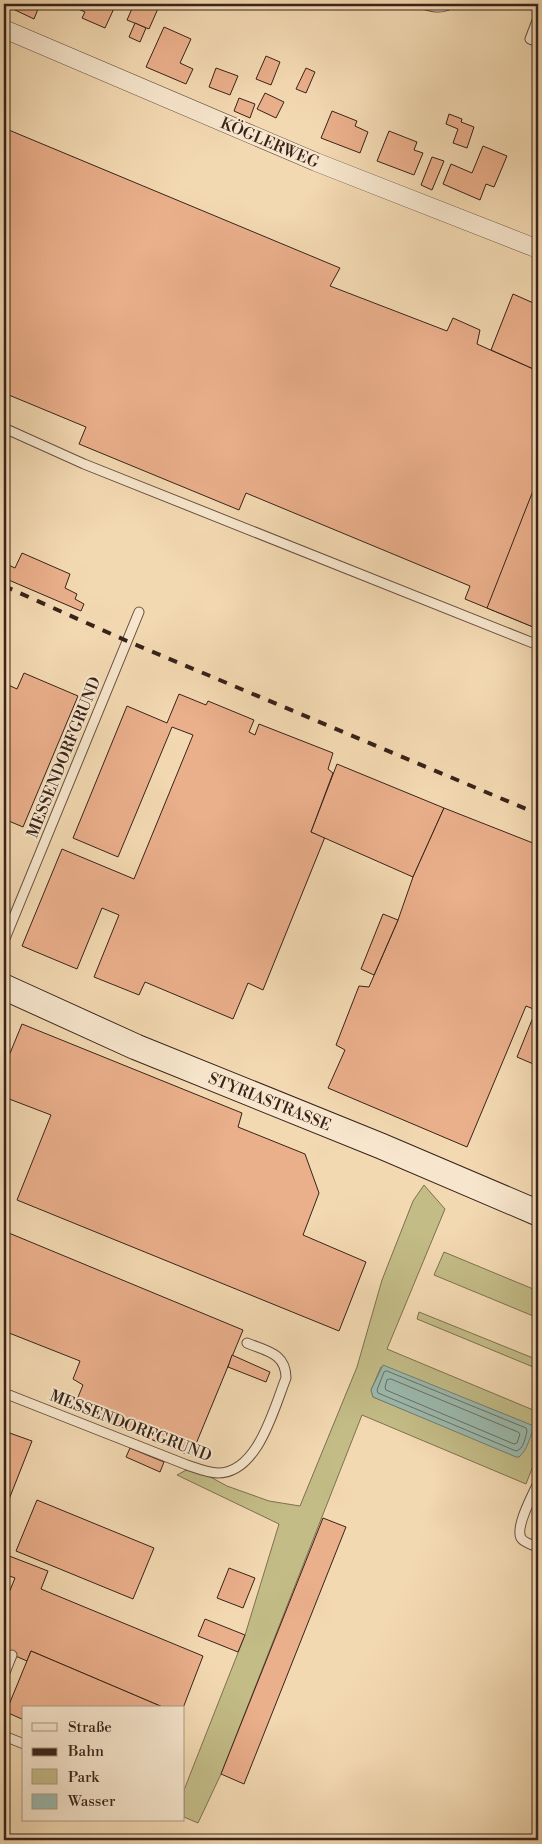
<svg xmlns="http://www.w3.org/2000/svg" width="542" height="1844" viewBox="0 0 542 1844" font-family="'Libre Bodoni',serif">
	<rect width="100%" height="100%" fill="#f3d9b2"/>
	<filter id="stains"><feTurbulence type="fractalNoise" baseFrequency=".004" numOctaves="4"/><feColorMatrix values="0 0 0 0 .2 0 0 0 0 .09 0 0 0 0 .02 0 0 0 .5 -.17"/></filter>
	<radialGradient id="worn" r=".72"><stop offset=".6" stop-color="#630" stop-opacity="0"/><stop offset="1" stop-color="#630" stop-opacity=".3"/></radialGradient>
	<g fill="#c3bc87" stroke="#7e7050" fill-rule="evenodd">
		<path d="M424 1185 445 1209 387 1349 538 1412V1453L526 1484 362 1415 221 1774 198 1823 184 1817V1790L245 1635 279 1524 177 1475 192 1467 227 1486 269 1501 300 1506 357 1367 382 1280 413 1201ZM381 1367 519 1457 373 1397 371 1390Z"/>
		<path d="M444 1252 538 1291V1318L434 1275Z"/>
		<path d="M419 1312 538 1360V1369L417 1319Z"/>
	</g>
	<path fill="#9bbaae" stroke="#737e73" d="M383 1365 534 1426C530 1437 528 1449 519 1457H516L373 1397 371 1390Z"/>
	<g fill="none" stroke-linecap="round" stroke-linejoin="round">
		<g stroke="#6a6e64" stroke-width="1">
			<path d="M387 1371 526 1428 527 1431C525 1438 524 1449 516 1451L378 1393 377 1390 384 1372Z"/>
			<path d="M391 1379 518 1432 520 1434 517 1443 514 1444 386 1390 385 1387 387 1380Z"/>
		</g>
	</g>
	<g fill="#eaaf8b" stroke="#38231a">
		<path d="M16 4H40L34 19 13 9Z"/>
		<path d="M75 4H116L105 28 82 18 85 12 74 7Z"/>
		<path d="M134 4H160L149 29 127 20Z"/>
		<path d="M135 23 146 28 140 42 129 37Z"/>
		<path d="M164 27 191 39 180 63 193 69 186 84 146 67Z"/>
		<path d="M266 56 280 62 271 85 256 79Z"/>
		<path d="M216 68 238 76 230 95 209 87Z"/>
		<path d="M306 68 315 72 306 93 296 89Z"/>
		<path d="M265 93 284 102 276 118 257 109Z"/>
		<path d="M239 98 255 104 250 118 234 111Z"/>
		<path d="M332 111 357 121 355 126 368 132 360 153 321 138Z"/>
		<path d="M449 114 462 119 461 122 474 127 467 148 453 143 458 129 446 124Z"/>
		<path d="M4 128 340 268 330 286 447 331 453 318 480 330 477 344 538 371V629L465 599 470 586 246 493 239 510 79 444 86 427 4 393Z"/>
		<path d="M389 131 417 142 414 150 423 153 414 175 377 161Z"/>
		<path d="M483 146 507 156 494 187 486 184 480 200 443 184 451 164 472 173Z"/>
		<path d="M432 157 444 161 432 190 421 185Z"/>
		<path d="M513 294 538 305V371L491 350Z"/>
		<path d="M538 478V629L487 608Z"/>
		<path d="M22 553 70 574 65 588 77 594 75 599 84 604 81 611 4 578V563L15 568Z"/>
		<path d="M24 673 78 696 23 827 4 819V683L17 689Z"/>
		<path d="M179 694 206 705 208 701 254 720 249 732 255 735 259 724 333 753 328 769 333 773 311 832 325 837 263 990 248 983 233 1019 145 982 139 995 94 977 119 915 102 908 77 969 22 946 62 849 134 879 193 735 172 727 118 857 73 838 127 706 167 723Z"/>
		<path d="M337 764 444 808 413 877 311 832Z"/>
		<path d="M444 808 538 845V1066L517 1057 536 1010 526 1006 467 1147 328 1088 345 1050 336 1045 359 986 369 987 398 920 413 877Z"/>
		<path d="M383 914 398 920 374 975 361 969Z"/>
		<path d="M22 1024 242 1113 238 1127 305 1154 319 1193 303 1235 366 1262 339 1331 17 1200 51 1115 4 1097V1068Z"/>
		<path d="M4 1231 243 1330 191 1456 74 1407 83 1385 73 1379 80 1361 4 1331Z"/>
		<path d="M232 1355 270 1372 266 1382 228 1367Z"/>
		<path d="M4 1431 32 1441 4 1512Z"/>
		<path d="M130 1448 164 1462 160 1472 126 1457Z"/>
		<path d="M37 1500 154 1548 133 1599 16 1551Z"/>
		<path d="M323 1518 346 1527 244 1784 221 1774Z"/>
		<path d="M4 1554 48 1571 41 1589 203 1656 183 1708H165L31 1651 27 1661 4 1651V1605L15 1578 4 1574Z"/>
		<path d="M229 1568 255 1578 243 1608 217 1598Z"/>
		<path d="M205 1619 245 1635 238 1652 198 1636Z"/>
		<path d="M31 1651 165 1708H24V1720L6 1712Z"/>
	</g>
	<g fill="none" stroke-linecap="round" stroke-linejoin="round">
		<g stroke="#675040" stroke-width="11">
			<g id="lane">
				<path d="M423 4C432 7 441 9 450 4"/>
				<path d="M538 18 530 39 538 42"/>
				<path d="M4 428 84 464 538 645"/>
				<path d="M4 941 139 612"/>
				<path d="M4 1393 187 1465C196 1468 208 1473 218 1473 258 1473 274 1408 286 1378 286 1353 266 1351 247 1343"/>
				<path d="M538 1483C533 1494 515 1527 521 1538 524 1543 533 1545 538 1547"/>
				<path d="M4 1675 12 1655"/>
				<path d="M4 1736 24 1744"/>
			</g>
		</g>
		<g stroke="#675040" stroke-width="19">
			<path id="street" d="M4 29 316 162 538 249"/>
		</g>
		<g stroke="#38231a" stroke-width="27">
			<path id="secondary" d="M4 987 136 1047 381 1146 538 1213"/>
		</g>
		<use href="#lane" stroke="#f7e6cd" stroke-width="9"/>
		<use href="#street" stroke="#f7e6cd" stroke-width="18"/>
		<use href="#secondary" stroke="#f7e6cd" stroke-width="25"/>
		<path stroke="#38231a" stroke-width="4" stroke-dasharray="9 9" stroke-linecap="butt" d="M4 586 127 641 538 814"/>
	</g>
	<g text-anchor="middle" stroke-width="4" stroke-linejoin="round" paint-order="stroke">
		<g font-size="16" fill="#38231a" stroke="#f7e6cd">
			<text transform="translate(270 142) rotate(23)" y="6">KÖGLERWEG</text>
			<text transform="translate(63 757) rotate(-68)" y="6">MESSENDORFGRUND</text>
			<text transform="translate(270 1101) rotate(22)" y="6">STYRIASTRASSE</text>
			<text transform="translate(131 1425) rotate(21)" y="6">MESSENDORFGRUND</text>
		</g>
	</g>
	<rect width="542" height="1844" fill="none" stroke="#f3d9b2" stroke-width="20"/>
	<rect x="5" y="5" width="532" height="1834" fill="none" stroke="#38231a" stroke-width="2.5"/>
	<rect x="10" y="10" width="522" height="1824" fill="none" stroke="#38231a"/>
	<rect x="22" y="1706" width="162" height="115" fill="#f7e6cd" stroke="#ab9885"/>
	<rect x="32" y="1723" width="25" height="8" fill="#f7e6cd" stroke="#ab9885"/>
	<text x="68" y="1732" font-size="15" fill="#38231a">Straße</text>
	<rect x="32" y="1748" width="25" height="8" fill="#38231a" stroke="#ab9885"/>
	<text x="68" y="1756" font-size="15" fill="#38231a">Bahn</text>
	<rect x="32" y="1769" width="25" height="15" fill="#c3bc87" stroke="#ab9885"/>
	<text x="68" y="1782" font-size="15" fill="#38231a">Park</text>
	<rect x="32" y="1794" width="25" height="15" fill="#9bbaae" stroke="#ab9885"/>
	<text x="68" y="1806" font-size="15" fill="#38231a">Wasser</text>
	<rect width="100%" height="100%" filter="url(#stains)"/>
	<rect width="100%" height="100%" fill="url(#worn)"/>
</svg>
